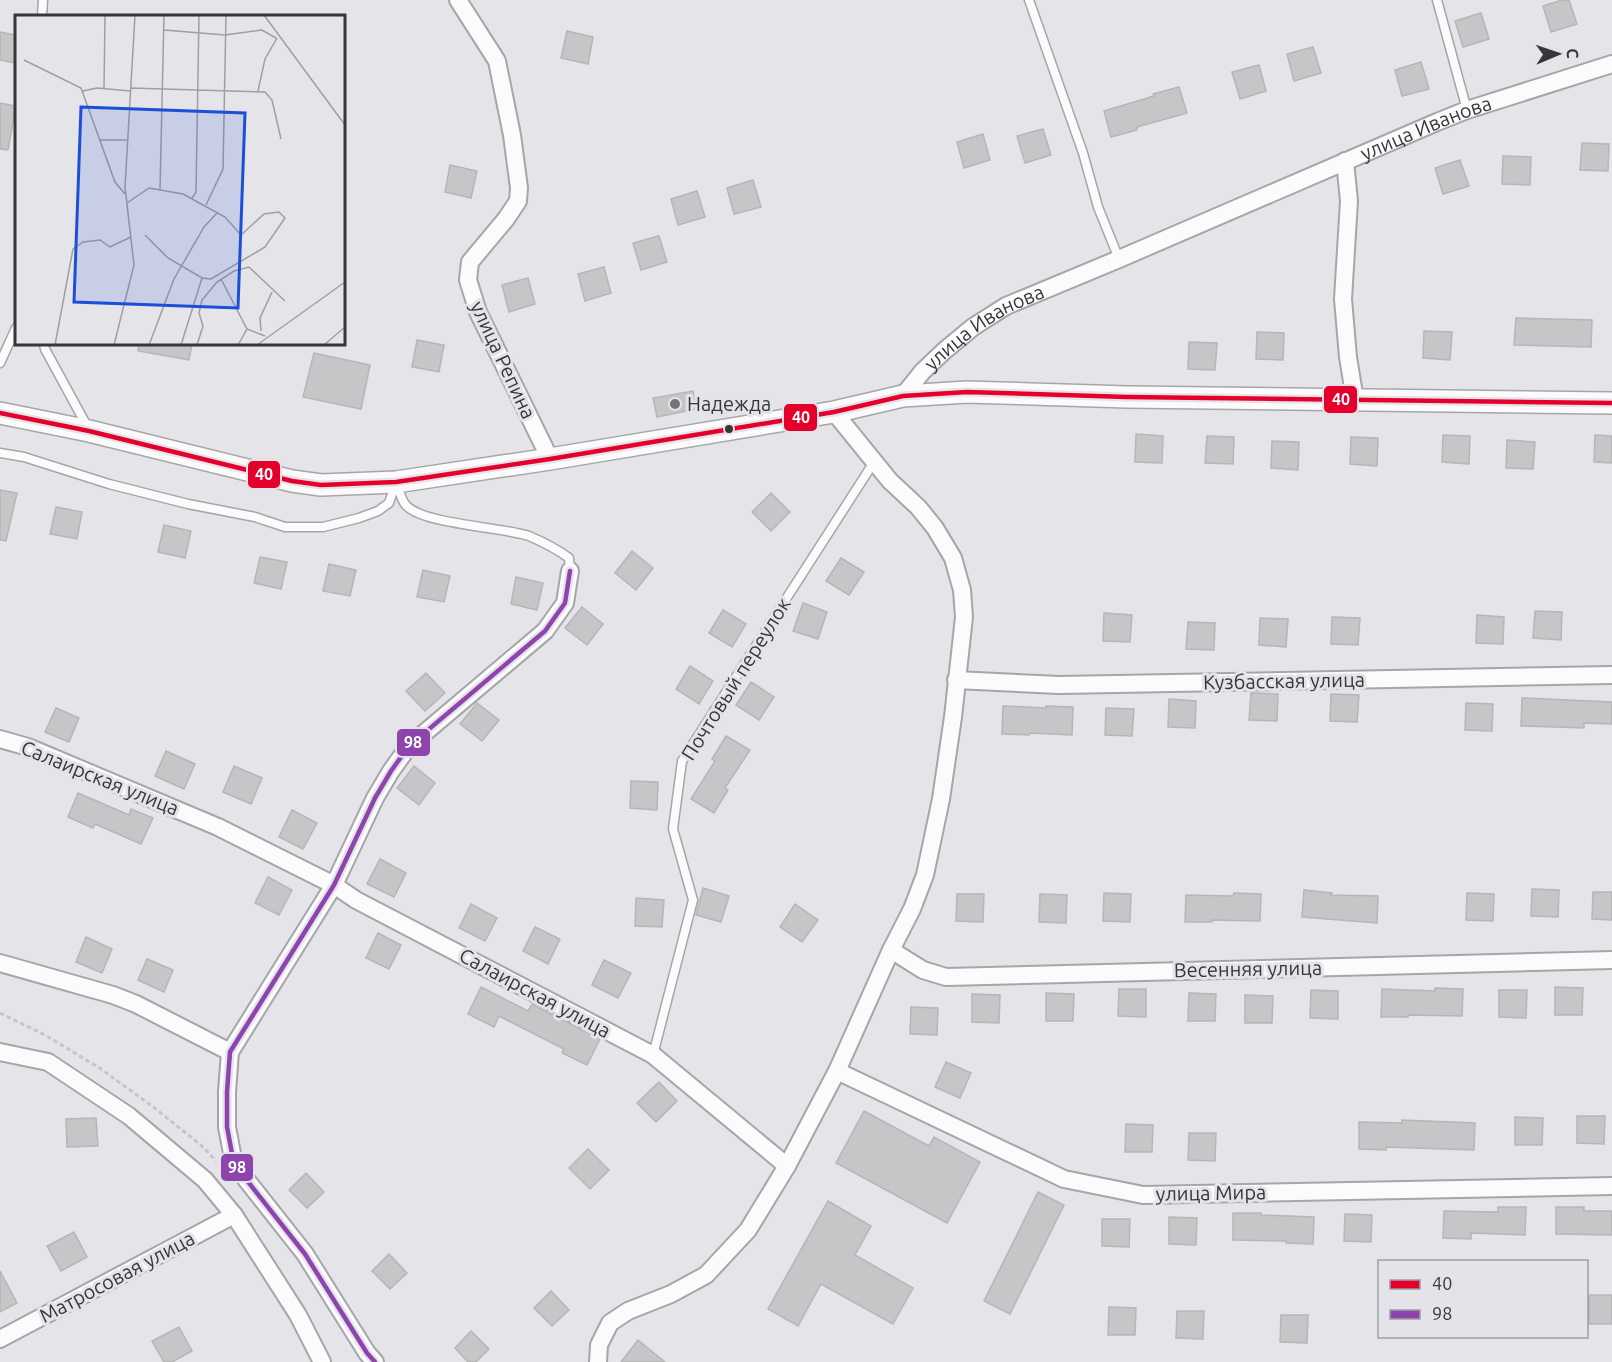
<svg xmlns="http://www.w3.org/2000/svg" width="1612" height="1362" viewBox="0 0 1612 1362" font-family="Ubuntu,sans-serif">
	<rect width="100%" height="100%" fill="#e5e4e9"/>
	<g fill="#c7c5c7" stroke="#b7b5b6" stroke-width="1.5">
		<path d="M1562 0H1569L1577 24 1551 32 1543 6Z"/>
		<path d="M1481 13 1489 39 1463 47 1455 21Z"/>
		<path d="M567 31 593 37 588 64 561 58Z"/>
		<path d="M0 32 16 35V63L0 60Z"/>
		<path d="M1313 47 1321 73 1294 81 1287 54Z"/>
		<path d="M1421 62 1429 89 1402 96 1395 70Z"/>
		<path d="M1259 65 1266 91 1240 99 1232 72Z"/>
		<path d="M1179 87 1187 113 1137 127V130L1111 137 1104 111 1154 96 1153 94Z"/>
		<path d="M0 103 16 106 8 150 0 149Z"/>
		<path d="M1043 129 1051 155 1025 163 1017 136Z"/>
		<path d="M983 134 990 160 964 168 957 142Z"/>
		<path d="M1582 143 1609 144 1608 171 1580 170Z"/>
		<path d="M1503 156 1531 157 1530 185 1502 184Z"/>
		<path d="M1460 160 1469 186 1443 194 1435 168Z"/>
		<path d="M450 165 477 171 471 198 445 192Z"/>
		<path d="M753 180 761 207 734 214 727 188Z"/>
		<path d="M697 191 705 217 678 225 671 199Z"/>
		<path d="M659 236 667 262 641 270 633 243Z"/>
		<path d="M604 267 611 293 585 301 578 274Z"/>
		<path d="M528 278 535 304 509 312 502 285Z"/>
		<path d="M1516 318 1592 320 1591 347 1514 345Z"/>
		<path d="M1424 331 1452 332 1450 360 1423 358Z"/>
		<path d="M1257 332 1284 333 1283 360 1256 359Z"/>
		<path d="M417 340 444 345 439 372 412 367Z"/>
		<path d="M1189 342 1217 343 1215 370 1188 369Z"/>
		<path d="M139 344H192L189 360 138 351Z"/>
		<path d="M314 353 370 365 361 409 303 397Z"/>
		<path d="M693 391 696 409 657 417 653 398Z"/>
		<path d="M1136 434 1163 436 1162 463 1135 462Z"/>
		<path d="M1443 435 1470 436 1469 464 1442 462Z"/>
		<path d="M1595 435 1612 436V463L1594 462Z"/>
		<path d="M1207 436 1234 437 1233 464 1205 463Z"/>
		<path d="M1351 437 1378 438 1377 466 1350 464Z"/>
		<path d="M1507 440 1535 442 1533 469 1506 468Z"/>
		<path d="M1272 441 1299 442 1298 470 1271 468Z"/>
		<path d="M0 490 17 493 6 541 0 540Z"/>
		<path d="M771 493 790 512 771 531 752 512Z"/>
		<path d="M56 507 82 512 77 539 50 534Z"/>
		<path d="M164 525 191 531 185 558 158 552Z"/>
		<path d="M632 551 653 568 636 590 615 573Z"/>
		<path d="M260 557 287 562 281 589 254 583Z"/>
		<path d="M841 558 864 572 849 595 826 581Z"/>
		<path d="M329 564 356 570 350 596 323 591Z"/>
		<path d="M423 570 450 576 444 602 417 597Z"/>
		<path d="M516 577 543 583 537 610 511 604Z"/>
		<path d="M803 603 827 612 818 639 793 631Z"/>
		<path d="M582 607 603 624 587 645 565 628Z"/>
		<path d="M723 610 746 624 732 647 709 633Z"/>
		<path d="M1535 611 1562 612 1561 640 1533 638Z"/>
		<path d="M1104 613 1132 615 1130 642 1103 641Z"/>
		<path d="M1477 615 1504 617 1503 644 1476 643Z"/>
		<path d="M1332 617 1360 618 1358 645 1331 644Z"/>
		<path d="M1260 618 1288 619 1286 647 1259 645Z"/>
		<path d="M1188 622 1215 623 1214 650 1186 649Z"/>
		<path d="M690 666 713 681 699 704 676 689Z"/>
		<path d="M426 673 445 693 425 711 406 691Z"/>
		<path d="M751 682 774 697 759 720 736 705Z"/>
		<path d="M1251 693 1278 694 1277 721 1249 720Z"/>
		<path d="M1331 694 1359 695 1357 722 1330 721Z"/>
		<path d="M1522 698 1612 702V724L1584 723V728L1521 726Z"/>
		<path d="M1169 699 1196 701 1195 728 1168 727Z"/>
		<path d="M477 703 499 720 482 741 460 724Z"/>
		<path d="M1466 703 1493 704 1492 731 1465 730Z"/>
		<path d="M1003 706 1046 708V706L1073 707 1072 735 1030 733 1029 735 1002 734Z"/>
		<path d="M56 708 79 718 69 742 45 732Z"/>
		<path d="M1106 708 1134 709 1132 736 1105 735Z"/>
		<path d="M726 736 750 750 725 788 728 790 714 813 691 799 715 761 712 759Z"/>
		<path d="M166 751 195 764 184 789 155 776Z"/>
		<path d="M234 766 262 778 251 804 223 792Z"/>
		<path d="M414 766 435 783 419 805 397 788Z"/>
		<path d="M631 781 658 782 657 810 630 808Z"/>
		<path d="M78 793 129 815 131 809 153 818 141 844 95 824 93 828 68 817Z"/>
		<path d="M292 810 317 823 303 849 279 837Z"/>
		<path d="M380 859 406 873 394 897 367 884Z"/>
		<path d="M268 877 292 890 279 915 255 903Z"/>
		<path d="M703 888 729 896 721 922 696 915Z"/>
		<path d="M1532 889 1559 890 1558 917 1531 916Z"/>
		<path d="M1304 890 1332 893 1331 895 1378 896 1377 923 1302 917Z"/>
		<path d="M1593 892H1612V920L1592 919Z"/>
		<path d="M1104 893 1131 894 1130 922 1103 921Z"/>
		<path d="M1234 893 1261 894 1260 921 1212 920V922H1185L1186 895 1233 896Z"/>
		<path d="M1467 893 1494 894 1493 921 1466 920Z"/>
		<path d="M957 894H984L983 922 956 921Z"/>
		<path d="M1040 894 1067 895 1066 923 1039 922Z"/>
		<path d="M636 898 664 900 662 927 635 926Z"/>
		<path d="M471 904 497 918 485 941 459 928Z"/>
		<path d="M795 904 818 920 802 942 780 927Z"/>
		<path d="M535 927 560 939 548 964 523 951Z"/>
		<path d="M378 933 401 945 389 969 366 958Z"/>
		<path d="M86 937 112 949 102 973 76 962Z"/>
		<path d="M147 959 173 970 164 992 138 980Z"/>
		<path d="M604 960 631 973 618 998 592 985Z"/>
		<path d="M481 987 528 1011 532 1004 600 1039 587 1065 562 1053 564 1049 499 1016 494 1027 468 1014Z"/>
		<path d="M1555 987 1583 988 1582 1015H1555Z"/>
		<path d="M1435 988 1463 989 1462 1016 1408 1015V1017H1381L1382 989 1435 991Z"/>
		<path d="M1119 989H1146V1017L1118 1016Z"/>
		<path d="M1311 990 1338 991V1019L1310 1018Z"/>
		<path d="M1499 990H1527L1526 1018 1499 1017Z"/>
		<path d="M1046 993 1074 994 1073 1021H1046Z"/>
		<path d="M1189 993 1216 994 1215 1021H1188Z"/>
		<path d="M972 994 1000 995 999 1023 972 1022Z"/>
		<path d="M1245 995 1273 996 1272 1023H1245Z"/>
		<path d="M911 1007 938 1008 937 1035 910 1034Z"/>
		<path d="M946 1062 971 1073 960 1098 935 1087Z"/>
		<path d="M659 1082 677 1101 656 1122 637 1103Z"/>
		<path d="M864 1111 929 1146 934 1137 980 1162 947 1223 836 1163Z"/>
		<path d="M1577 1116H1605L1604 1144 1577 1143Z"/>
		<path d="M1515 1117 1543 1118 1542 1145H1515Z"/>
		<path d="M96 1118 98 1146 67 1147 66 1119Z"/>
		<path d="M1402 1120 1475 1123 1474 1150 1386 1147V1150L1359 1149V1122L1402 1123Z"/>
		<path d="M1126 1124 1153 1125 1152 1152H1125Z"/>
		<path d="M1189 1133H1216L1215 1161 1188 1160Z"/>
		<path d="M588 1149 609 1170 590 1189 569 1168Z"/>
		<path d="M306 1173 324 1192 307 1208 289 1190Z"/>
		<path d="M1038 1192 1064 1205 1010 1314 984 1301Z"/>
		<path d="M828 1201 871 1226 855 1255 913 1288 893 1324 821 1284 798 1326 768 1309Z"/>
		<path d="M1498 1207H1526L1525 1235 1471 1233V1239L1443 1238 1444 1211 1498 1212Z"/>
		<path d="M1556 1207H1584V1211H1612V1235L1556 1234Z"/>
		<path d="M1233 1213H1261V1215L1314 1217 1313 1244 1286 1243V1241L1233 1240Z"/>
		<path d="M1345 1214 1372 1215 1371 1242 1344 1241Z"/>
		<path d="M1169 1217 1197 1218 1196 1245 1169 1244Z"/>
		<path d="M1102 1219H1130L1129 1247 1102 1246Z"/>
		<path d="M74 1232 87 1257 61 1271 47 1246Z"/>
		<path d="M389 1254 407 1273 390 1289 372 1271Z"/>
		<path d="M0 1271 17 1303 0 1312Z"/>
		<path d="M551 1291 569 1310 552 1326 534 1308Z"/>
		<rect x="1589" y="1295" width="23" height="29"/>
		<path d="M1109 1307 1136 1308 1135 1335H1108Z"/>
		<path d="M1177 1311H1204L1203 1339 1176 1338Z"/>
		<path d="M1281 1315H1308L1307 1343 1280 1342Z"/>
		<path d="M179 1327 192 1351 172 1362H164L152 1341Z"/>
		<path d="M471 1331 489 1349 476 1362H468L455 1348Z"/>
		<path d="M638 1340 665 1362H621Z"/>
	</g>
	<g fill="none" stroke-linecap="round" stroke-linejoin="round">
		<g stroke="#a6a5a9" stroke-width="11">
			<g id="service">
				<path d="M1029 0 1083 153 1098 207 1119 259"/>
				<path d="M1437 0 1467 110"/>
				<path d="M42 16 43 0"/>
				<path d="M44 344 45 349 88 428"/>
				<path d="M0 363 16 328"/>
				<path d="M0 453 24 457 109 484 188 504 255 517 285 527H323L359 518 378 511 389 503 396 482"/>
				<path d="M396 483C399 489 401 499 405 504 419 524 502 527 529 536 543 542 557 549 569 558L570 571"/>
				<path d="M653 1055 693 900 673 829 682 761 874 462"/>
			</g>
		</g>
		<g stroke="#a6a5a9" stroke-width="20">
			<g id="minor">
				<path d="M458 0 497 61 512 135 519 188 518 201 506 219 470 262 468 280 478 312 550 459"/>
				<path d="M1345 161 1349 201 1343 299 1348 357 1355 400"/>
				<path id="s1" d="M903 396 922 372 944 351 973 327 1006 306 1119 259 1437 122 1467 110 1612 64"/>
				<path d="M956 680 1059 685 1612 675"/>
				<path d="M0 739 28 747 218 827 334 885 356 900 653 1055 787 1166"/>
				<path d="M891 950 923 970 946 977 1612 960"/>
				<path d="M0 963 113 995 136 1004 230 1052"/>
				<path d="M0 1052 48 1062 129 1116 205 1180 234 1215 298 1315 322 1362"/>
				<path d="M837 1071 1064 1179 1143 1195 1612 1186"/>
				<path d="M0 1339 234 1215"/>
				<path d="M375 1362 367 1353 305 1254 234 1164 227 1127V1092L230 1052 334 885 375 798 391 771 409 746 545 631 565 603 570 571"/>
				<path d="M598 1362 599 1345 610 1323 628 1311 671 1294 706 1275 748 1230 787 1166 837 1071 891 950 912 909 925 875 941 799 953 717 964 617 962 590 953 558 935 528 918 507 890 481 834 412"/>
			</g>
		</g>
		<g stroke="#a6a5a9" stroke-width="24">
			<path id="tertiary" d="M0 413 89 431 292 481 321 485 396 482 550 459 834 412 903 396 967 392 1127 397 1612 403"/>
		</g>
		<path stroke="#c6c6c7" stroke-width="3" stroke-dasharray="4.5 3" stroke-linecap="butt" d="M0 1013 45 1035 101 1069 152 1106 202 1146 216 1161"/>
		<use href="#service" stroke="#fbfbfc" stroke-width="8"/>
		<use href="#minor" stroke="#fbfbfc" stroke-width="16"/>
		<use href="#tertiary" stroke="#fbfbfc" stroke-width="21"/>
		<g stroke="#e4e3ea" stroke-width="9">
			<path id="bus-1" d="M0 413 89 431 292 481 321 485 396 482 550 459 834 412 903 396 967 392 1127 397 1612 403"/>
		</g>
		<g stroke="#e4e3ea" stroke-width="9">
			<path id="bus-2" d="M375 1362 367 1353 305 1254 234 1164 227 1127V1092L230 1052 334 885 375 798 391 771 409 746 545 631 565 603 570 571"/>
		</g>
		<use href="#bus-1" stroke="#e4002b" stroke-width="4.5"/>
		<use href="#bus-2" stroke="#8e44ad" stroke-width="4.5"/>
	</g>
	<circle fill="#747477" stroke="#e4e3ea" stroke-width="2" cx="675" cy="404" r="6"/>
	<circle fill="#37373a" stroke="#e4e3ea" stroke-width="2" cx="729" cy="429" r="5"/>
	<g text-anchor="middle" stroke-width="6" stroke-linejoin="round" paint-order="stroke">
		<g font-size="20" fill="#37373a" stroke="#e4e3ea">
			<text dy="7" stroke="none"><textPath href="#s1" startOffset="594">улица Иванова</textPath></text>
			<text dy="7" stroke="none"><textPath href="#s1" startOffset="108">улица Иванова</textPath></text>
			<text transform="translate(503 360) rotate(65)" y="7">улица Репина</text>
			<text transform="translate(736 679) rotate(-58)" y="7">Почтовый переулок</text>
			<text transform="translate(1284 681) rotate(-1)" y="7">Кузбасская улица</text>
			<text transform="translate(100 778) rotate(22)" y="7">Салаирская улица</text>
			<text transform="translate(1248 969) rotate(-1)" y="7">Весенняя улица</text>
			<text transform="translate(535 993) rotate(28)" y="7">Салаирская улица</text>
			<text transform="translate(1211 1193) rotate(-1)" y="7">улица Мира</text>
			<text transform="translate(117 1277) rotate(-28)" y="7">Матросовая улица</text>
		</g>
		<g font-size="20" fill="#37373a" stroke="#e4e3ea" text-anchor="start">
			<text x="687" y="411">Надежда</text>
		</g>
	</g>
	<g transform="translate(15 15)">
		<rect width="330" height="330" fill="#e5e4e9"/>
		<path fill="none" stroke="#9f9fa3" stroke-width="1.5" d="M249 0 330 110M149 15 210 20 247 15 261 23M9 45 66 73 100 167 110 179M89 73 90 0M115 73 250 77 257 85 266 124M68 76 82 73 115 76M243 76 250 44 262 23M84 125H113M145 174 149 0M177 183 181 177 184 0M112 188 134 173 168 179 210 202 226 220 249 199 264 197 270 203 250 232 196 264 187 263 153 243 130 220M191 190 208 154 211 0M206 264 232 314 223 330M232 314 250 321M246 316 245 303 257 277M40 330 58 234 68 227 85 225 95 232 116 222M99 330 119 250 110 172 120 0M134 330 159 264 189 212 203 197M166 330 187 263M182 330 188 311 184 298 187 285 202 267 219 256 234 252 270 286M242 330 330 267M309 330 330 312"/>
		<path fill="#1d4ed8" fill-opacity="0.15" stroke="#1d4ed8" stroke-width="3" d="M66 92 230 98 223 293 59 287Z"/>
		<rect width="330" height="330" fill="none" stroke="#37373a" stroke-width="3"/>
	</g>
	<g stroke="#e4e3ea" stroke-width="2">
		<rect x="1323" y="385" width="35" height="29" rx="6" fill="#e4002b"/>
		<rect x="783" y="403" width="35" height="29" rx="6" fill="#e4002b"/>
		<rect x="247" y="460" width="34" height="29" rx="6" fill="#e4002b"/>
		<rect x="396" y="728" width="35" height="29" rx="6" fill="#8e44ad"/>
		<rect x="220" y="1153" width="34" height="29" rx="6" fill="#8e44ad"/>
	</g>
	<g font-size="16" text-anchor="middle" font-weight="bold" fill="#fff">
		<text x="1341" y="405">40</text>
		<text x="801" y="423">40</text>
		<text x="264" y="480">40</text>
		<text x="413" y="748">98</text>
		<text x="237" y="1173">98</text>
	</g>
	<rect x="1378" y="1260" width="210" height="78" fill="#e4e3ea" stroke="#9f9ea4" stroke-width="1.5"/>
	<rect x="1390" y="1280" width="30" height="9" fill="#e4002b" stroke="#9f9ea4" stroke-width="1.5"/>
	<text x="1432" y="1290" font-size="18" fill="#37373a">40</text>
	<rect x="1390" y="1310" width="30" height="9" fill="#8e44ad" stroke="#9f9ea4" stroke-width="1.5"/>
	<text x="1432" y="1320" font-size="18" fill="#37373a">98</text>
	<g transform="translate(1558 54) rotate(88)" stroke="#e4e3ea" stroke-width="4.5" paint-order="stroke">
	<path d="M0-4.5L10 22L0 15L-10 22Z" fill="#37373a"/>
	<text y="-9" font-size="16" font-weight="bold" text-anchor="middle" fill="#37373a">С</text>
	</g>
</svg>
